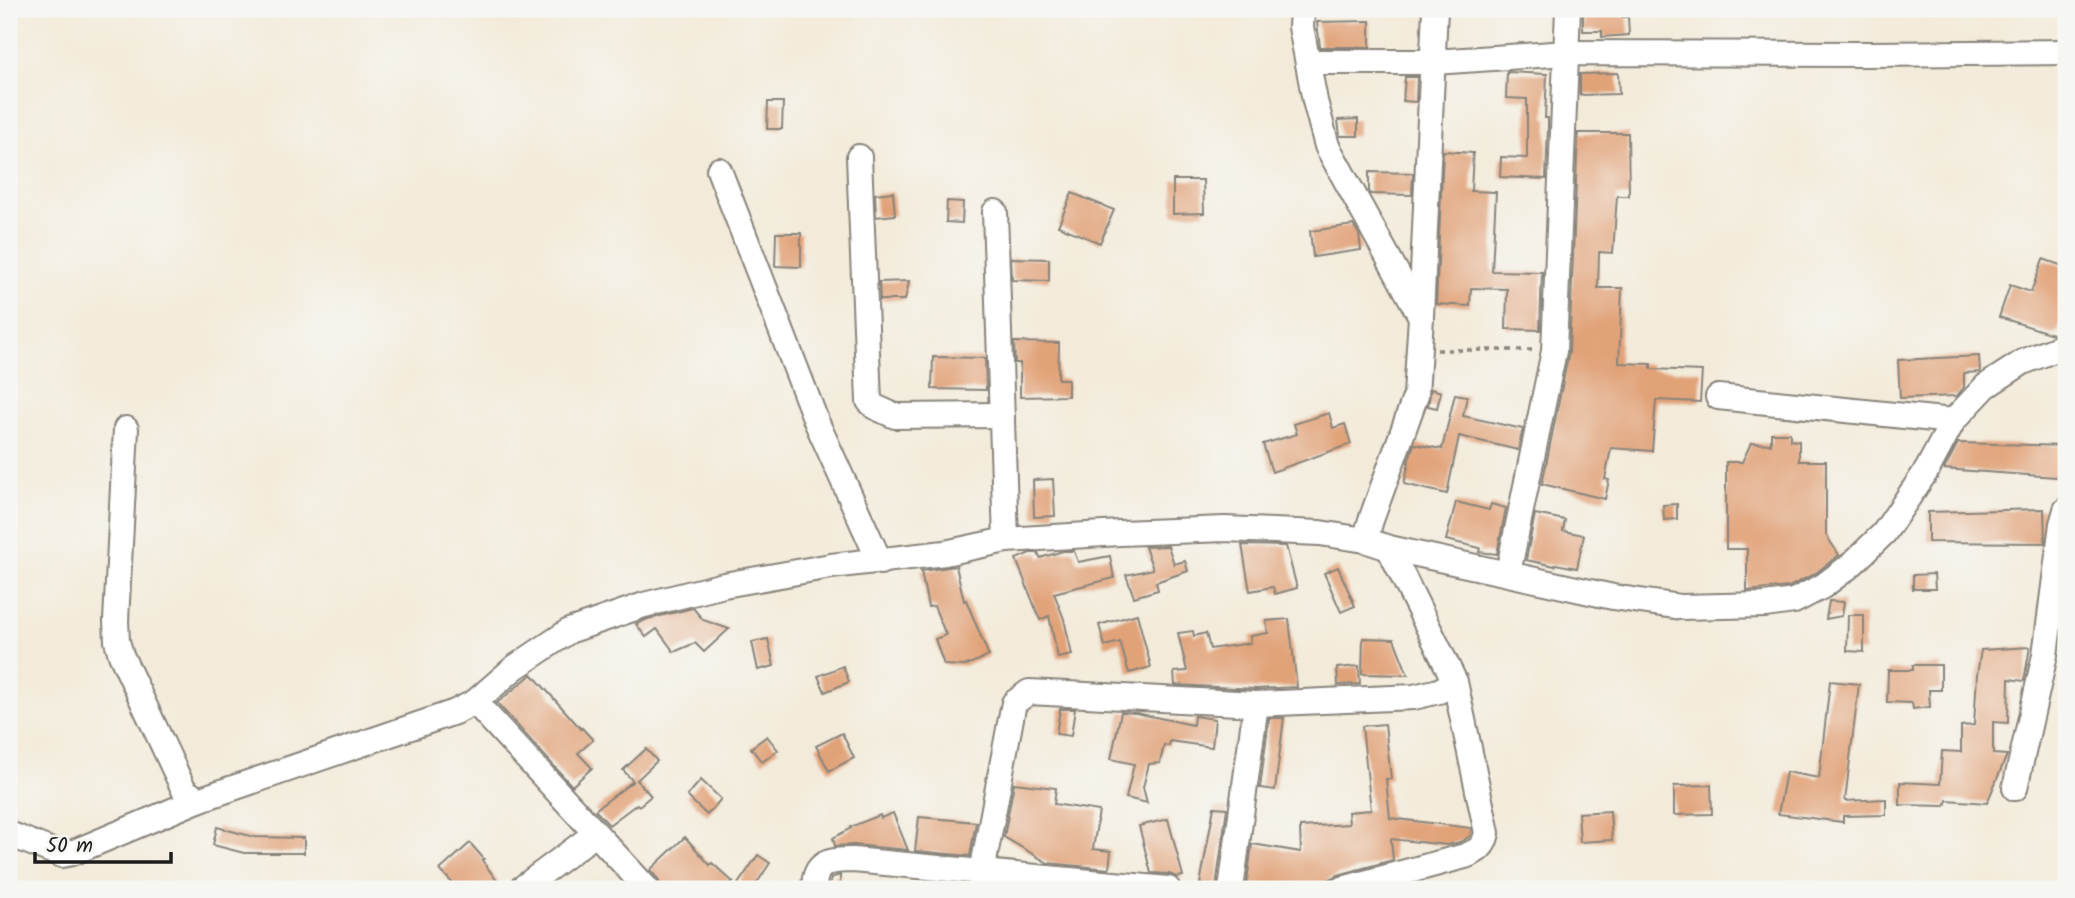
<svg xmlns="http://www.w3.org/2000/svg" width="2075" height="898" viewBox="0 0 2075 898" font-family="Kalam,sans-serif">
	<rect width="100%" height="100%" fill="#f6f6f2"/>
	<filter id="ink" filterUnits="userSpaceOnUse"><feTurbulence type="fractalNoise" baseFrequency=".0143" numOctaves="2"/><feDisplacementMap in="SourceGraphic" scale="14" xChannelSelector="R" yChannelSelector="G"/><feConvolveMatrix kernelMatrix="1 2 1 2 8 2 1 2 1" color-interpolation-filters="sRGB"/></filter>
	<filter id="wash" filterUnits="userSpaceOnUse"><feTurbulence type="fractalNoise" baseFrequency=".00686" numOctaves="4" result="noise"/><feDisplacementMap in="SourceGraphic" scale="28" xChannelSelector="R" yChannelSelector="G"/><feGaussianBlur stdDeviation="1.57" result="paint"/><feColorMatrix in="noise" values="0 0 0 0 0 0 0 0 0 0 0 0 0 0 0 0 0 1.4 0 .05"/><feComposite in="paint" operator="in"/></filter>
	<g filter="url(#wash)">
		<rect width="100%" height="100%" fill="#f3ebda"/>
		<g id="blocks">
			<g fill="#e1a278">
				<path d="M1583 9H1622V17H1628L1629 35 1602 37V31H1583Z"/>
				<path d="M1370 21V47H1320L1317 22Z"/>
				<path d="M1507 72 1547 74 1545 118H1548V127L1546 179 1500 177 1501 157 1527 158V99L1506 98Z"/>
				<path d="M1618 73 1619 94 1580 95V74Z"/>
				<path d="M1405 77H1417L1416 102 1403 101Z"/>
				<path d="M768 102H783L782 129H767Z"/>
				<path d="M1358 119V136H1340L1338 120Z"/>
				<path d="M1578 133H1628L1629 196H1617L1613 253 1599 252 1598 288H1622L1619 363 1651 364V369L1702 371 1700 402 1656 400 1652 451 1611 448 1605 479 1609 480 1605 499 1542 484 1569 352Z"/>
				<path d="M1443 151 1473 153 1471 191 1496 192 1492 271 1542 272 1540 330 1506 329 1507 289 1471 288 1470 306 1436 304Z"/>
				<path d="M1369 172 1413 173 1412 195 1370 194 1369 191Z"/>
				<path d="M1173 180H1203L1204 213 1173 214Z"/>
				<path d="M893 192 895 215 876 217 875 194Z"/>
				<path d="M1072 193 1114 210 1100 243 1058 226Z"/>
				<path d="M947 201 963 202 962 223 946 222Z"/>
				<path d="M1353 225 1359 234 1361 250 1313 257 1310 231Z"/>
				<path d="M776 233H801V267L775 266Z"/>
				<path d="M1011 258 1049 259V281L1012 280Z"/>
				<path d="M2043 259 2066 267V290L2062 302 2066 306 2058 332 2052 334 1999 317 2010 285 2031 292Z"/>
				<path d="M909 281 905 300H880L879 282Z"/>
				<path d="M1014 342 1059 343 1058 379H1068V396L1020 397V363H1015Z"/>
				<path d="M1979 356 1980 372 1964 373V387L1957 396 1900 398 1898 360Z"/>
				<path d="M933 357 985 358 986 390 932 389Z"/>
				<path d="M1431 389 1441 392 1437 408 1428 406Z"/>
				<path d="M1455 394 1467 396 1463 416 1523 429 1518 450 1459 436 1447 494 1404 484 1409 462H1408L1414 444 1442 449Z"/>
				<path d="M1329 413 1333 428 1345 424 1351 444 1272 472 1263 444 1297 434 1294 424Z"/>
				<path d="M1771 433H1790V440L1799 441V461H1826V535L1839 555 1816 573 1789 587 1747 591V549H1726V462H1742L1751 443 1771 444Z"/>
				<path d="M1958 443 2066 446V453L2056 477 1944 469Z"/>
				<path d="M1053 479 1055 516 1034 517 1033 480Z"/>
				<path d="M1456 502 1489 510 1491 504 1506 508 1497 554 1479 552 1480 548 1446 540Z"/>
				<path d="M1677 504V519L1664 520 1663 505Z"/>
				<path d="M2044 509 2045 543 1928 542V512Z"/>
				<path d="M1535 514 1565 520 1563 531 1584 535 1577 568 1556 564 1555 566 1526 560Z"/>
				<path d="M1242 545 1286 546 1297 588 1275 594 1273 587 1250 591Z"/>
				<path d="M1168 546 1174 564 1185 561 1188 571 1156 582 1158 590 1134 597 1126 575 1153 569 1145 547Z"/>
				<path d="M1063 551H1074L1078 562 1110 556 1114 578 1054 593 1064 619 1072 655 1058 658 1049 616 1040 620 1016 559 1030 553H1038L1040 558Z"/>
				<path d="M956 566 964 601 966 600 989 656 964 666 944 665 935 639 946 635 934 606 928 607 921 571Z"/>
				<path d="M1338 567 1355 606 1341 612 1324 573Z"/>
				<path d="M1934 574 1935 589H1913V575Z"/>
				<path d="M1829 601 1844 602 1842 616 1826 619Z"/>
				<path d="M693 608 703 620 729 629 704 652 695 643 674 652 657 629 646 637 636 624 648 619Z"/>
				<path d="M1137 614 1151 667 1129 673 1120 642 1105 646 1099 625Z"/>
				<path d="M1848 615H1864V652L1847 651Z"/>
				<path d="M1289 619 1297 687 1256 689 1175 685 1174 672 1187 671 1178 633 1193 631 1194 636 1206 633 1210 649 1251 643 1250 636 1268 633 1266 621Z"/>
				<path d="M1363 638 1394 639 1408 675 1362 674Z"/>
				<path d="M768 639 774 666 758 670 752 642Z"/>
				<path d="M2030 647 2024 681 2009 679 2008 723 1993 722V754L2007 755 1987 803 1947 800 1945 806 1900 805V782L1940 784 1942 751 1961 752V726L1974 725 1977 675 1981 650Z"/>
				<path d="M1913 665H1941V690H1929L1930 707 1913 709 1912 703 1887 702 1888 670H1913Z"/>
				<path d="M843 666 849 682 825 692 818 676Z"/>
				<path d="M1359 666 1360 684 1338 685 1337 668Z"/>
				<path d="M532 674 581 729 582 728 593 740 578 753 592 768 572 786 497 703Z"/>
				<path d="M1830 681 1859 684 1845 801 1886 799V815L1843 816V822L1778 814 1786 772 1819 778Z"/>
				<path d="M1060 709H1075L1071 736 1056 734Z"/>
				<path d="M1121 712 1136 713 1193 725 1194 716 1215 719 1212 747 1170 741 1169 746 1164 745 1160 763 1149 764 1143 787 1147 803 1126 798 1134 764 1111 759Z"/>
				<path d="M1269 718H1284L1275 790 1260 788Z"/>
				<path d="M1385 724 1391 779H1386L1390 818 1471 828 1470 836 1460 842 1447 845 1391 839 1393 860 1338 875 1326 881 1327 884 1281 887V889L1261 886V889H1246L1252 844 1301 852 1300 827 1349 824 1348 812 1371 810 1362 726Z"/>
				<path d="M842 733 854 758 829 771 816 746Z"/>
				<path d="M767 736 778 750 762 762 751 748Z"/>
				<path d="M646 749 657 761 637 780 651 796 639 806 637 804 609 825 595 810 633 781 623 770Z"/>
				<path d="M701 780 721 799 707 815 687 796Z"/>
				<path d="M1014 783 1056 788 1054 804 1099 811 1093 849 1111 851 1109 869 1048 863 1004 837Z"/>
				<path d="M1711 785 1712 814 1674 815V786Z"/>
				<path d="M1214 807 1227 808 1216 887 1200 884Z"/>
				<path d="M1610 811 1612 840 1580 842 1578 813Z"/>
				<path d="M893 813 908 850 854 845 835 846 833 838 851 828 850 827 880 815 881 818Z"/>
				<path d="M919 817 976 822 970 856 915 851Z"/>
				<path d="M1168 819 1183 876 1177 877 1169 874 1151 873 1139 826Z"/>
				<path d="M217 827 254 837 304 838V853H244L213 845Z"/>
				<path d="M685 837 710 865 712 863 733 882 721 889H661L658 879 650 870Z"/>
				<path d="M470 843 484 859 482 860 503 889H458L440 870Z"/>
				<path d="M758 855 770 863 753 889H746L738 884Z"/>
				<path d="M840 875V889H829L831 878Z"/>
			</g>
		</g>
	</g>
	<g filter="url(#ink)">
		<use href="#blocks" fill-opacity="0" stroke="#88847b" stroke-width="2"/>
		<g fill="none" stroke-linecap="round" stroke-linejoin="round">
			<g stroke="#88847b" stroke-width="28">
				<g id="minor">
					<path d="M1302 9 1301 27 1315 101 1327 146 1421 317 1416 395 1371 520 1365 540"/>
					<path d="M1308 62H1434L1567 53 1871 54 2066 52"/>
					<path d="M859 157 869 401 875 407 895 416 1002 415"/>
					<path d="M719 170 817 423 880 562"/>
					<path d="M995 212 1006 540"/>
					<path d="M1421 316 1435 9"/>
					<path d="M1718 397 1953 421"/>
					<path d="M126 429 116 621 117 641 121 655 184 790 198 800"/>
					<path d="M1508 573 1554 351 1568 9"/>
					<path d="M475 702 647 889"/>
					<path d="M2015 788 2045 655 2062 524 2066 510"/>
					<path d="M9 834 62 855 72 853 198 800 455 712 475 702 514 668 569 631 644 605 724 585 831 566 945 553 1006 540 1120 533 1225 529 1320 533 1365 540 1389 548 1613 597 1681 607 1765 605 1794 601 1823 586 1851 565 1884 533 1927 470 1953 421 1986 386 2023 362 2066 345"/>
					<path d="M521 889 595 834"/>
					<path d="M814 889C814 861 830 860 853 860L1168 889"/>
					<path d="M981 889 982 872 1012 713 1014 703 1029 692 1256 704 1414 697 1439 691 1455 682"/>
					<path d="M1231 889 1256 704"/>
					<path d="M1342 889 1465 856C1478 851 1484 847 1487 833L1455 682 1389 548"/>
				</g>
			</g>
			<path stroke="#88847b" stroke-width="3.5" stroke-dasharray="5 5" stroke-linecap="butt" d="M1437 350H1535"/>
			<use href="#minor" stroke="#fff" stroke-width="24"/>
		</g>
	</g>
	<rect width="2075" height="898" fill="none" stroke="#f6f6f2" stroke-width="35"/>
	<path d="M35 852v10h136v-10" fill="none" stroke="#1c1c1c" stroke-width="3.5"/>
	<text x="46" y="852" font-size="21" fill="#1c1c1c" stroke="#f6f6f2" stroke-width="5" paint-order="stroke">50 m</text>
</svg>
